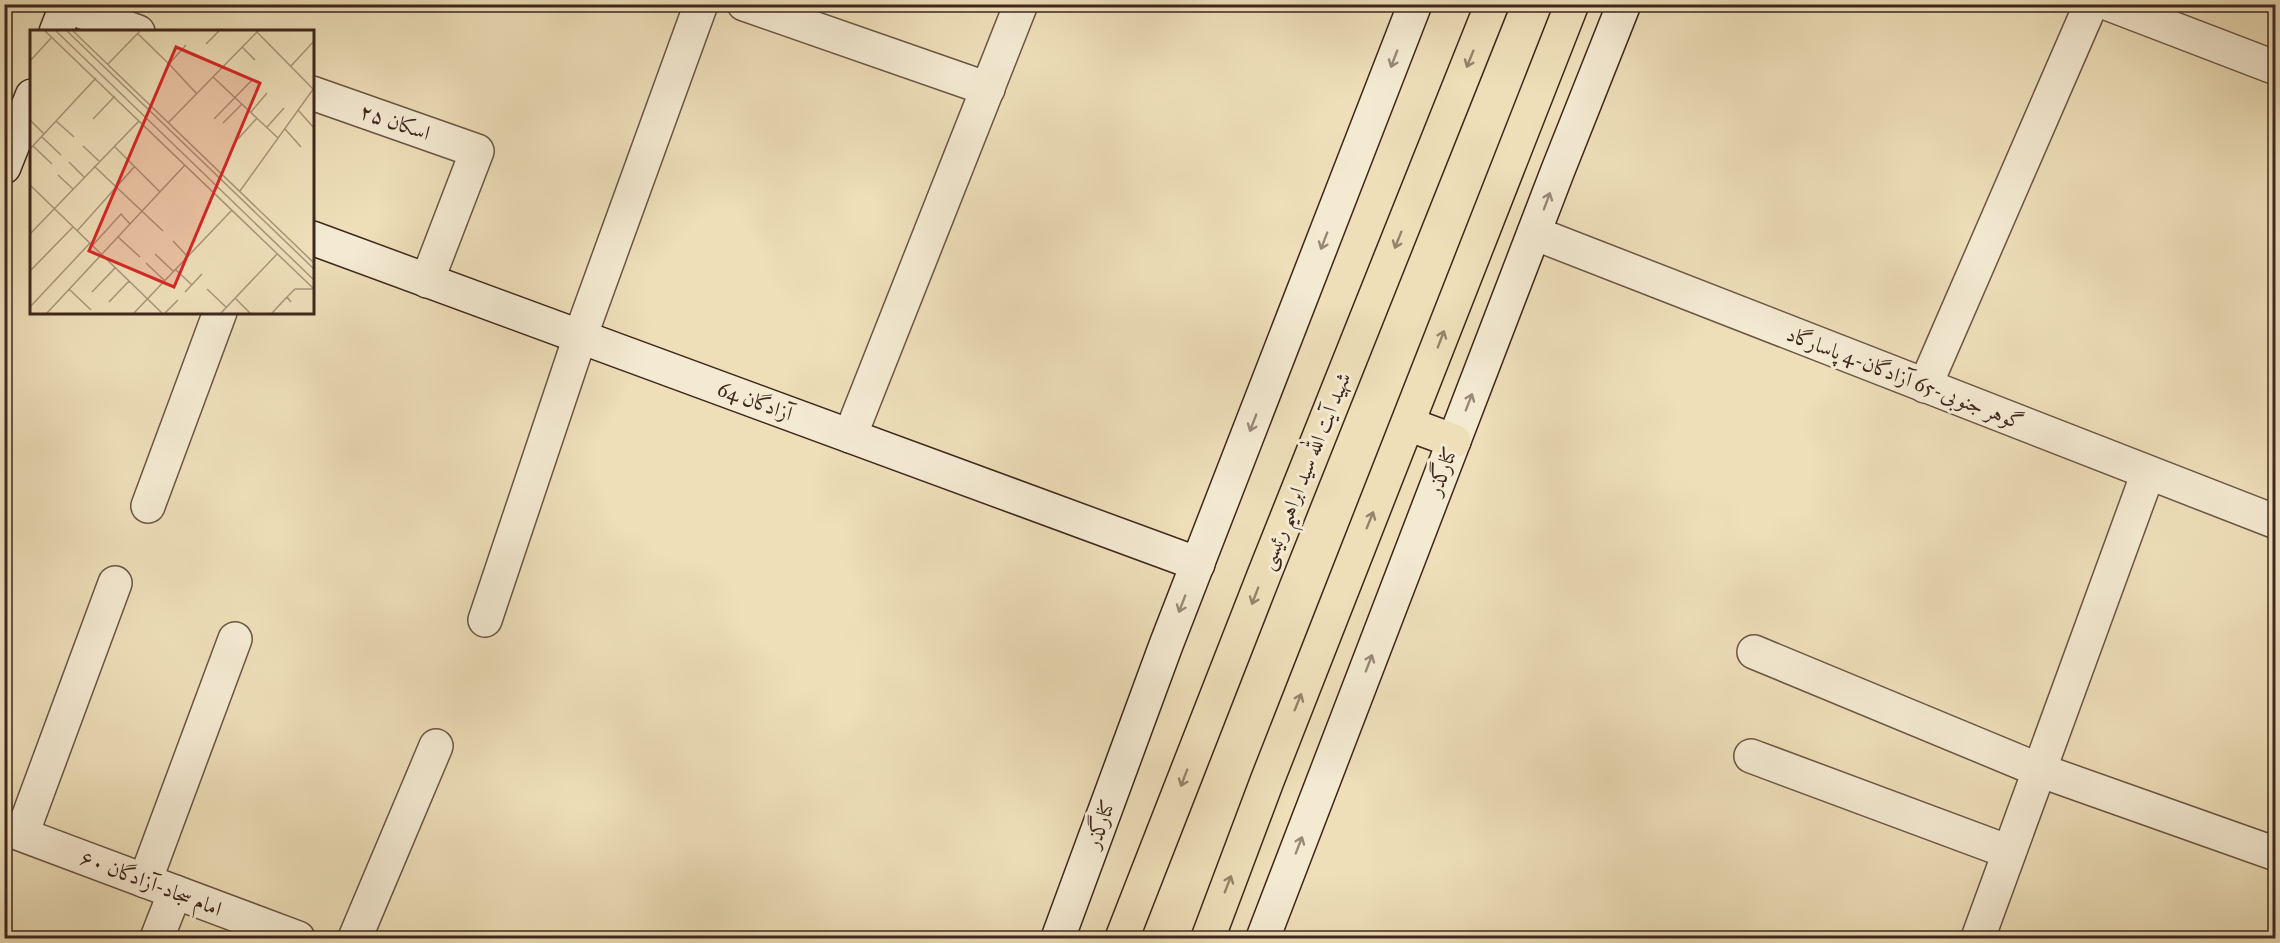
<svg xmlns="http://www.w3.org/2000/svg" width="2280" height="943" viewBox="0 0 2280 943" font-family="'IM FELL Great Primer',Amiri,serif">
	<rect width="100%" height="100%" fill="#eedfb9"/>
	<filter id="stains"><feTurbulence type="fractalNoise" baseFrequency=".00333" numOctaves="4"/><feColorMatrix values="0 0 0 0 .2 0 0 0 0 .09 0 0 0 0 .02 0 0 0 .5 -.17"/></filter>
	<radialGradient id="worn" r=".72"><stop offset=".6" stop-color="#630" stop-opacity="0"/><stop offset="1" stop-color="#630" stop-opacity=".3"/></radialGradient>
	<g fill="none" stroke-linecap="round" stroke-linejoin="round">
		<g stroke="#6a5545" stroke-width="36">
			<g id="street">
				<path d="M744 4 988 89"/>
				<path d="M2109 4 2276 68"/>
				<path d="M66 6 138 32"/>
				<path d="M312 93 477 151 427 281"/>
				<path d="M1534 233 2276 522"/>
				<path d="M1925 386 2091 4"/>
				<path d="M850 436 1021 4"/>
				<path d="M148 506 220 312"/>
				<path d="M485 620 580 337 701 4"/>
				<path d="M1754 652 2039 770 2276 854"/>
				<path d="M1751 756 2009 852"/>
				<path d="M4 828 298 938"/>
				<path d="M22 834 115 583"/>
				<path d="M145 881 235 639"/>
				<path d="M157 938 175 892"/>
				<path d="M355 938 436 746"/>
				<path d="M1978 938 2148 473"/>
			</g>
		</g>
		<g stroke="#3e271e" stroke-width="36">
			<g id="secondary">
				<path d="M56 32 67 4"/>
				<path d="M4 167 32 96"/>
				<path d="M312 238 1198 564"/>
				<path d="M1058 938 1166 645 1415 4"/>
				<path d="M1263 938 1558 170 1624 4"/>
			</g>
		</g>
		<g stroke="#3e271e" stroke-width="36">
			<g id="primary">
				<path d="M1408 424 1454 441"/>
				<path d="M1122 938 1264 575 1492 4"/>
				<path d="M1208 938 1267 781 1572 4"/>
			</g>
		</g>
		<use href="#street" stroke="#f4ead2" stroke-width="33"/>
		<use href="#secondary" stroke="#f4ead2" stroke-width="33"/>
		<use href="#primary" stroke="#eedfb9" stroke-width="33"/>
	</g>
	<defs><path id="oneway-shaft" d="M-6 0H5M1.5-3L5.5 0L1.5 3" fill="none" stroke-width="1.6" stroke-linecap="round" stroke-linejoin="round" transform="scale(1.5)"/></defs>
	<g stroke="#998878">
		<use href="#oneway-shaft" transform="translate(1394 59) rotate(111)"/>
		<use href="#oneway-shaft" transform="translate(1547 201) rotate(-70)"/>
		<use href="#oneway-shaft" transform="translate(1324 241) rotate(111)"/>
		<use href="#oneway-shaft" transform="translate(1469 402) rotate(-69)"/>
		<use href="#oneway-shaft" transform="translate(1253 423) rotate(111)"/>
		<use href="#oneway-shaft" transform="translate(1182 604) rotate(111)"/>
		<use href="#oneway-shaft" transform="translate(1369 663) rotate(-69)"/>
		<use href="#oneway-shaft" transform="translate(1299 845) rotate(-69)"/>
	</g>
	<g stroke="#96836c">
		<use href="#oneway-shaft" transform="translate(1470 59) rotate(112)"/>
		<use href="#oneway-shaft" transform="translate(1398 240) rotate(112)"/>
		<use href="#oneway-shaft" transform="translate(1441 339) rotate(-69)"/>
		<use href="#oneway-shaft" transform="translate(1370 520) rotate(-68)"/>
		<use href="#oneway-shaft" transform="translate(1255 596) rotate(111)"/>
		<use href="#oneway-shaft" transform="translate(1298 702) rotate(-68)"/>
		<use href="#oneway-shaft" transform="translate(1184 778) rotate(111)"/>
		<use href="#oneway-shaft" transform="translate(1228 884) rotate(-69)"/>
	</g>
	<g text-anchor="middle" stroke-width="6" stroke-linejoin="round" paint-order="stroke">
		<g font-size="21" fill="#3e271e" stroke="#f4ead2">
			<text transform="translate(395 122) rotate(19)" y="7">اسکان ۲۵</text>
			<text transform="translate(1905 378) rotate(21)" y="7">گوهر جنوبی-65 آزادگان-4 پاسارگاد</text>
			<text transform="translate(755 401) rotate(20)" y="7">آزادگان 64</text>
			<text transform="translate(1305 471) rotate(-68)" y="7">شهید آیت الله سید ابراهیم رئیسی</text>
			<text transform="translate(1442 471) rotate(-69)" y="7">کنارگذر</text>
			<text transform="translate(1100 824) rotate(-70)" y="7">کنارگذر</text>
			<text transform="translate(151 883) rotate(21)" y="7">امام سجاد-آزادگان ۶۰</text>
		</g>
	</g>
	<g transform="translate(30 30)">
		<rect width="284" height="284" fill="#eedfb9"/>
		<path fill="none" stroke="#a8957b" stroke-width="1.5" d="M15 1 284 259M26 1 284 250M37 1 284 239M43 1 284 233M226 1 283 59M107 3 139 34M176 14 189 1M156 15 139 34 167 64M212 17 225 30M0 31 22 7M78 34 110 1M261 36 284 11M183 47 248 108M268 80 284 98M221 82 237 63M63 89 85 66M184 89 223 49M0 90 14 104M26 91 44 107M138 93 228 1M193 93 212 74M237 97 254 78M255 99 271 117M12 107 31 125M207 110 227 88M3 116 22 134M53 116 69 131M84 116 130 162M0 119 66 48M39 132 54 147M64 136 133 201M28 145 43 159M0 155 132 283M210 161 284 58M47 201 105 136M0 204 109 91M88 207 110 227M143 211 158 227M62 216 91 184 100 194M125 224 144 242M116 233 135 251M146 240 162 255M0 241 43 197M39 259 61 280M177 259 196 277M62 262 85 238M155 262 172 244M257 267 265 259H284M205 268 220 283M79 272 99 251M0 277 60 213M17 283 155 135M104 283 202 180M135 283 148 270M191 283 247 224M242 283 257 267 261 272"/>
		<path fill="#d62828" fill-opacity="0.15" stroke="#d62828" stroke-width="3" d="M146 17 230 53 144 257 59 221Z"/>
		<rect width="284" height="284" fill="none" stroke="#3e271e" stroke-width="3"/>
	</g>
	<rect width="2280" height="943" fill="none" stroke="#eedfb9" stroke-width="24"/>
	<rect x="6" y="6" width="2268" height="931" fill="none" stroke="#3e271e" stroke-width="3"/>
	<rect x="12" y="12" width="2256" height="919" fill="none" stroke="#3e271e" stroke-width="1.5"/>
	<rect width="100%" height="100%" filter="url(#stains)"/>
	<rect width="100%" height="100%" fill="url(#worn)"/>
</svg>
